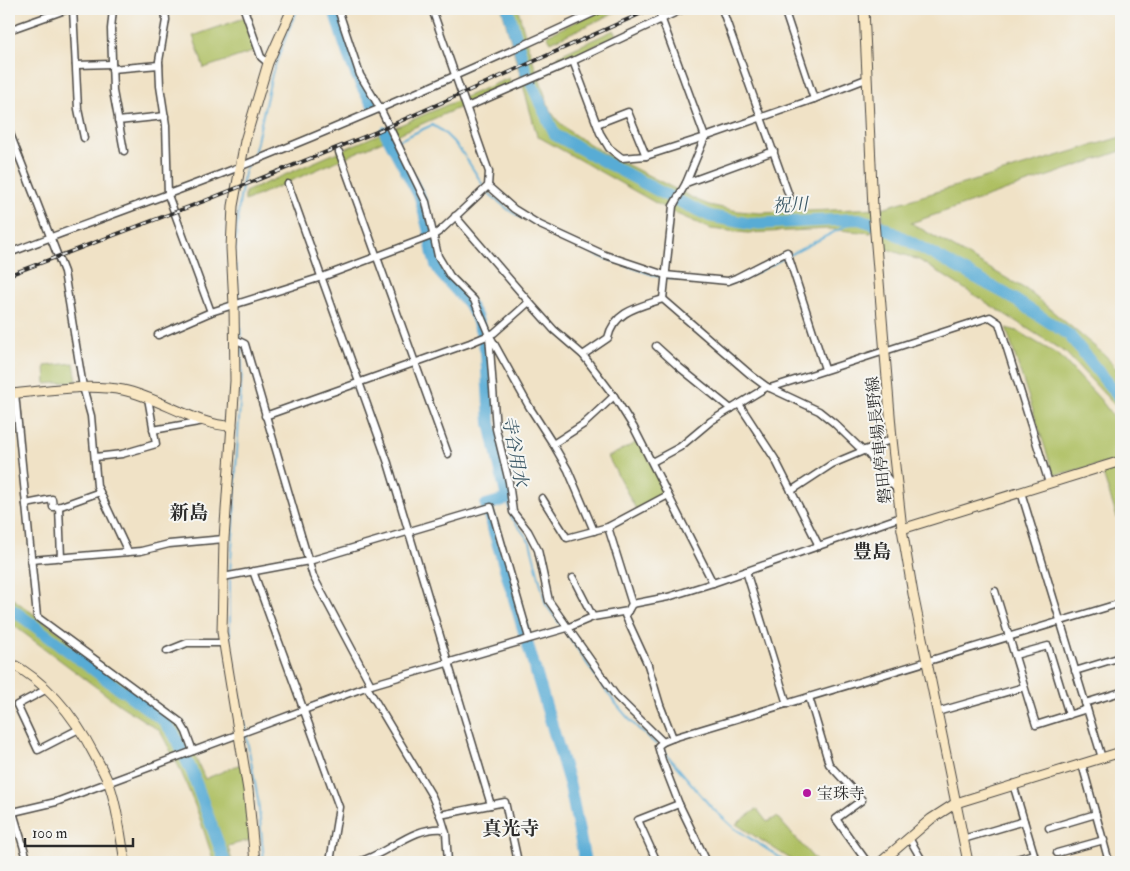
<svg xmlns="http://www.w3.org/2000/svg" width="1130" height="871" viewBox="0 0 1130 871" font-family="'IM FELL Double Pica','Noto Serif JP',serif">
	<rect width="100%" height="100%" fill="#f6f6f2"/>
	<filter id="ink" filterUnits="userSpaceOnUse"><feTurbulence type="fractalNoise" baseFrequency=".02" numOctaves="2"/><feDisplacementMap in="SourceGraphic" scale="10" xChannelSelector="R" yChannelSelector="G"/><feConvolveMatrix kernelMatrix="1 2 1 2 8 2 1 2 1" color-interpolation-filters="sRGB"/></filter>
	<filter id="wash" filterUnits="userSpaceOnUse"><feTurbulence type="fractalNoise" baseFrequency=".0096" numOctaves="4" result="noise"/><feDisplacementMap in="SourceGraphic" scale="20" xChannelSelector="R" yChannelSelector="G"/><feGaussianBlur stdDeviation="1.12" result="paint"/><feColorMatrix in="noise" values="0 0 0 0 0 0 0 0 0 0 0 0 0 0 0 0 0 1.4 0 .05"/><feComposite in="paint" operator="in"/></filter>
	<g filter="url(#wash)">
		<rect width="100%" height="100%" fill="#f0e2c6"/>
		<g fill="#aebf62" stroke="#6c7546">
			<path d="M502 9H518L528 46 550 110 557 120 570 132 604 153 697 200 709 205 738 211 760 213 880 208 871 233 828 229 748 233 711 229 670 211 537 136Z"/>
			<path d="M604 9H623L551 42 547 35Z"/>
			<path d="M247 17 258 50 204 68 193 36Z"/>
			<path d="M614 30 617 35 562 62 558 56Z"/>
			<path d="M509 78 511 85 245 201V192Z"/>
			<path d="M1121 137V151L911 223 1027 290 1106 356 1121 375V412L1066 353 919 260 884 248 882 208Z"/>
			<path d="M1006 328 1017 331 1060 356 1100 399 1121 427V460L1054 475Z"/>
			<path d="M74 363 77 381 46 384 45 366Z"/>
			<path d="M639 441 668 495 637 511 608 457Z"/>
			<path d="M1121 461V530L1101 468Z"/>
			<path d="M9 596 79 647 181 725 205 779 243 763 254 839 228 846 232 862H214L198 813 180 769 160 731 120 705 9 622Z"/>
			<path d="M757 809 767 822 777 817 817 862H795L736 824Z"/>
		</g>
		<g fill="none" stroke-linecap="round" stroke-linejoin="round">
			<g stroke="#59acd5" stroke-width="2">
				<path d="M391 144 432 125C454 135 472 167 484 187"/>
				<path d="M253 159 272 74 292 21 298 9"/>
				<path d="M486 191 510 211 522 218"/>
				<path d="M553 234 599 256 660 277 727 284 740 281 859 219"/>
				<path d="M235 252 239 205 245 168 247 166"/>
				<path d="M236 265 241 340"/>
				<path d="M241 344 242 370 236 468 234 526 230 570V649L258 799 264 862"/>
				<path d="M507 499 512 518 530 542 546 605 563 628"/>
				<path d="M565 631C593 671 617 714 656 744"/>
				<path d="M662 749 711 807 734 828 787 862"/>
			</g>
			<g stroke="#59acd5" stroke-width="12">
				<path d="M334 9C344 44 354 77 374 107"/>
				<path d="M508 9 526 72 555 135 664 194 710 216 750 224 859 219 883 227 1006 294 1069 335 1121 400"/>
				<path d="M385 132 420 197 429 232 433 255 436 265 442 275 468 303 476 316 481 331 486 352 490 423 507 499 486 505 570 786 585 862"/>
				<path d="M9 607 122 691 128 692 130 696 164 721 174 734 192 772 225 862"/>
			</g>
		</g>
	</g>
	<g filter="url(#ink)">
		<g fill="none" stroke-linecap="round" stroke-linejoin="round">
			<g stroke="#494642" stroke-width="9">
				<g id="street">
					<path d="M73 9 78 109 84 138"/>
					<path d="M113 9 111 29 113 91 124 151"/>
					<path d="M165 9 166 20 159 61 160 86 166 125 168 195 211 312"/>
					<path d="M244 9 261 57 268 63"/>
					<path d="M338 9 360 75 380 108 426 202 438 256 450 276 474 300 489 335 496 429 509 482 513 512 528 531 538 550 549 601 616 696 663 742"/>
					<path d="M658 9 705 137 686 183 673 206 663 299"/>
					<path d="M722 9 792 204"/>
					<path d="M784 9 814 99"/>
					<path d="M9 30 68 9"/>
					<path d="M573 61 600 133 609 148 622 158 646 156 705 137 814 99 866 79"/>
					<path d="M76 65 112 64"/>
					<path d="M112 69 159 65"/>
					<path d="M467 107 573 61 683 9"/>
					<path d="M118 121 165 116"/>
					<path d="M597 124 628 112 646 156"/>
					<path d="M9 131 64 272 83 387 91 416 97 486 128 552"/>
					<path d="M339 152 448 454"/>
					<path d="M686 183 774 151"/>
					<path d="M288 184 388 463 491 805"/>
					<path d="M488 186 514 209 540 225 605 255 665 275 728 281 736 278 787 252 825 369"/>
					<path d="M455 216 529 302 554 330 583 355 614 396 634 428 713 583"/>
					<path d="M9 253C85 224 163 197 239 167 361 118 482 65 602 9"/>
					<path d="M158 335 211 312 322 277 434 235 440 231 488 186 489 172 432 9"/>
					<path d="M491 338 530 408 553 444 568 470 594 531"/>
					<path d="M235 339 245 344 313 576 371 685"/>
					<path d="M656 346 679 367 731 409"/>
					<path d="M583 355 608 338C614 311 639 307 663 299L752 376 767 387"/>
					<path d="M770 388 819 411 834 423 863 451 892 439"/>
					<path d="M15 393 37 617 180 722 186 732 193 751"/>
					<path d="M739 404 775 459 819 546"/>
					<path d="M265 416 470 343 494 333 529 302"/>
					<path d="M153 430 204 421"/>
					<path d="M553 444 584 424 614 396"/>
					<path d="M865 450 897 490"/>
					<path d="M95 457 122 454 156 444 148 398"/>
					<path d="M652 462 680 447 711 421 767 387 770 388 990 317 999 323 1049 483"/>
					<path d="M791 491 832 464 863 451"/>
					<path d="M1021 492 1102 758"/>
					<path d="M542 498 567 538 608 527 668 495"/>
					<path d="M26 504 52 499 53 507 61 506 100 492"/>
					<path d="M59 507 61 558"/>
					<path d="M608 527 632 604"/>
					<path d="M31 560 141 551 169 544 224 539"/>
					<path d="M253 571 339 807 330 862"/>
					<path d="M746 571 787 704"/>
					<path d="M223 577 309 561 491 507 529 638"/>
					<path d="M573 578 593 617"/>
					<path d="M995 591 1036 725 1087 709"/>
					<path d="M628 611 625 615 648 665 660 705 673 738"/>
					<path d="M167 651 187 643H223"/>
					<path d="M1015 655 1048 646 1069 715"/>
					<path d="M1075 671 1121 657"/>
					<path d="M367 687 432 796 442 820 446 833 448 862"/>
					<path d="M47 689 17 705 38 750 79 729"/>
					<path d="M809 697 829 764 862 800 836 819 867 862"/>
					<path d="M1085 703 1121 692"/>
					<path d="M937 712 1024 687"/>
					<path d="M1082 764 1109 862"/>
					<path d="M13 812 28 862"/>
					<path d="M9 813 56 802 371 685 567 628 593 617 628 611 632 604 668 597 713 583 901 517"/>
					<path d="M440 815 505 802 518 862"/>
					<path d="M1049 828 1096 814"/>
					<path d="M909 838 923 862"/>
					<path d="M963 839 1024 821"/>
					<path d="M1057 853 1104 840"/>
					<path d="M358 862C389 854 411 826 444 829"/>
					<path d="M657 862 638 820 679 804"/>
					<path d="M707 862 679 804 662 760 658 746 663 742 673 738 1121 603"/>
					<path d="M1006 862 1034 854 1013 784"/>
				</g>
			</g>
			<g stroke="#494642" stroke-width="11">
				<g id="secondary">
					<path d="M864 9 873 209 892 439 902 529 913 594 968 862"/>
					<path d="M9 394C47 391 85 383 123 390 159 397 197 426 232 426"/>
					<path d="M902 529 1121 461"/>
					<path d="M9 662C49 683 75 717 95 756 100 765 105 774 109 784 117 804 121 839 125 862"/>
					<path d="M255 862 248 790 222 632 224 539 235 381 234 305 231 248 233 206 245 141 268 63 292 9"/>
					<path d="M881 862 931 819 956 803 1121 752"/>
				</g>
			</g>
			<use href="#street" stroke="#fff" stroke-width="6"/>
			<use href="#secondary" stroke="#f9e7c3" stroke-width="9"/>
			<g stroke="#2b2b2b" stroke-width="4">
				<path id="rail" d="M9 275 207 200 376 132 651 9"/>
			</g>
			<use href="#rail" stroke="#f6f6f2" stroke-width="2" stroke-dasharray="5.5" stroke-linecap="butt"/>
		</g>
	</g>
	<circle fill="#b5179e" stroke="#f6f6f2" stroke-width="2" cx="807" cy="793" r="5"/>
	<g text-anchor="middle" stroke-width="4" stroke-linejoin="round" paint-order="stroke">
		<g font-size="16" fill="#2b2b2b" stroke="#f6f6f2">
			<text transform="translate(878 440) rotate(-96)" y="6">磐田停車場長野線</text>
		</g>
		<g font-size="16" fill="#2b2b2b" stroke="#f6f6f2" text-anchor="start">
			<text x="817" y="799">宝珠寺</text>
		</g>
		<g font-size="18" font-style="italic" fill="#3b5866" stroke="#f6f6f2">
			<text transform="translate(790 205) rotate(-3)" y="6">祝川</text>
			<text transform="translate(515 451) rotate(79)" y="6">寺谷用水</text>
		</g>
		<g font-size="19" font-weight="bold" fill="#2b2b2b" stroke="#f6f6f2">
			<text x="189" y="519">新島</text>
			<text x="872" y="558">豊島</text>
			<text x="511" y="835">真光寺</text>
		</g>
	</g>
	<rect width="1130" height="871" fill="none" stroke="#f6f6f2" stroke-width="30"/>
	<path d="M25 838v8h108v-8" fill="none" stroke="#2b2b2b" stroke-width="2.5"/>
	<text x="32" y="838" font-size="15" fill="#2b2b2b" stroke="#f6f6f2" stroke-width="4" paint-order="stroke">100 m</text>
</svg>
